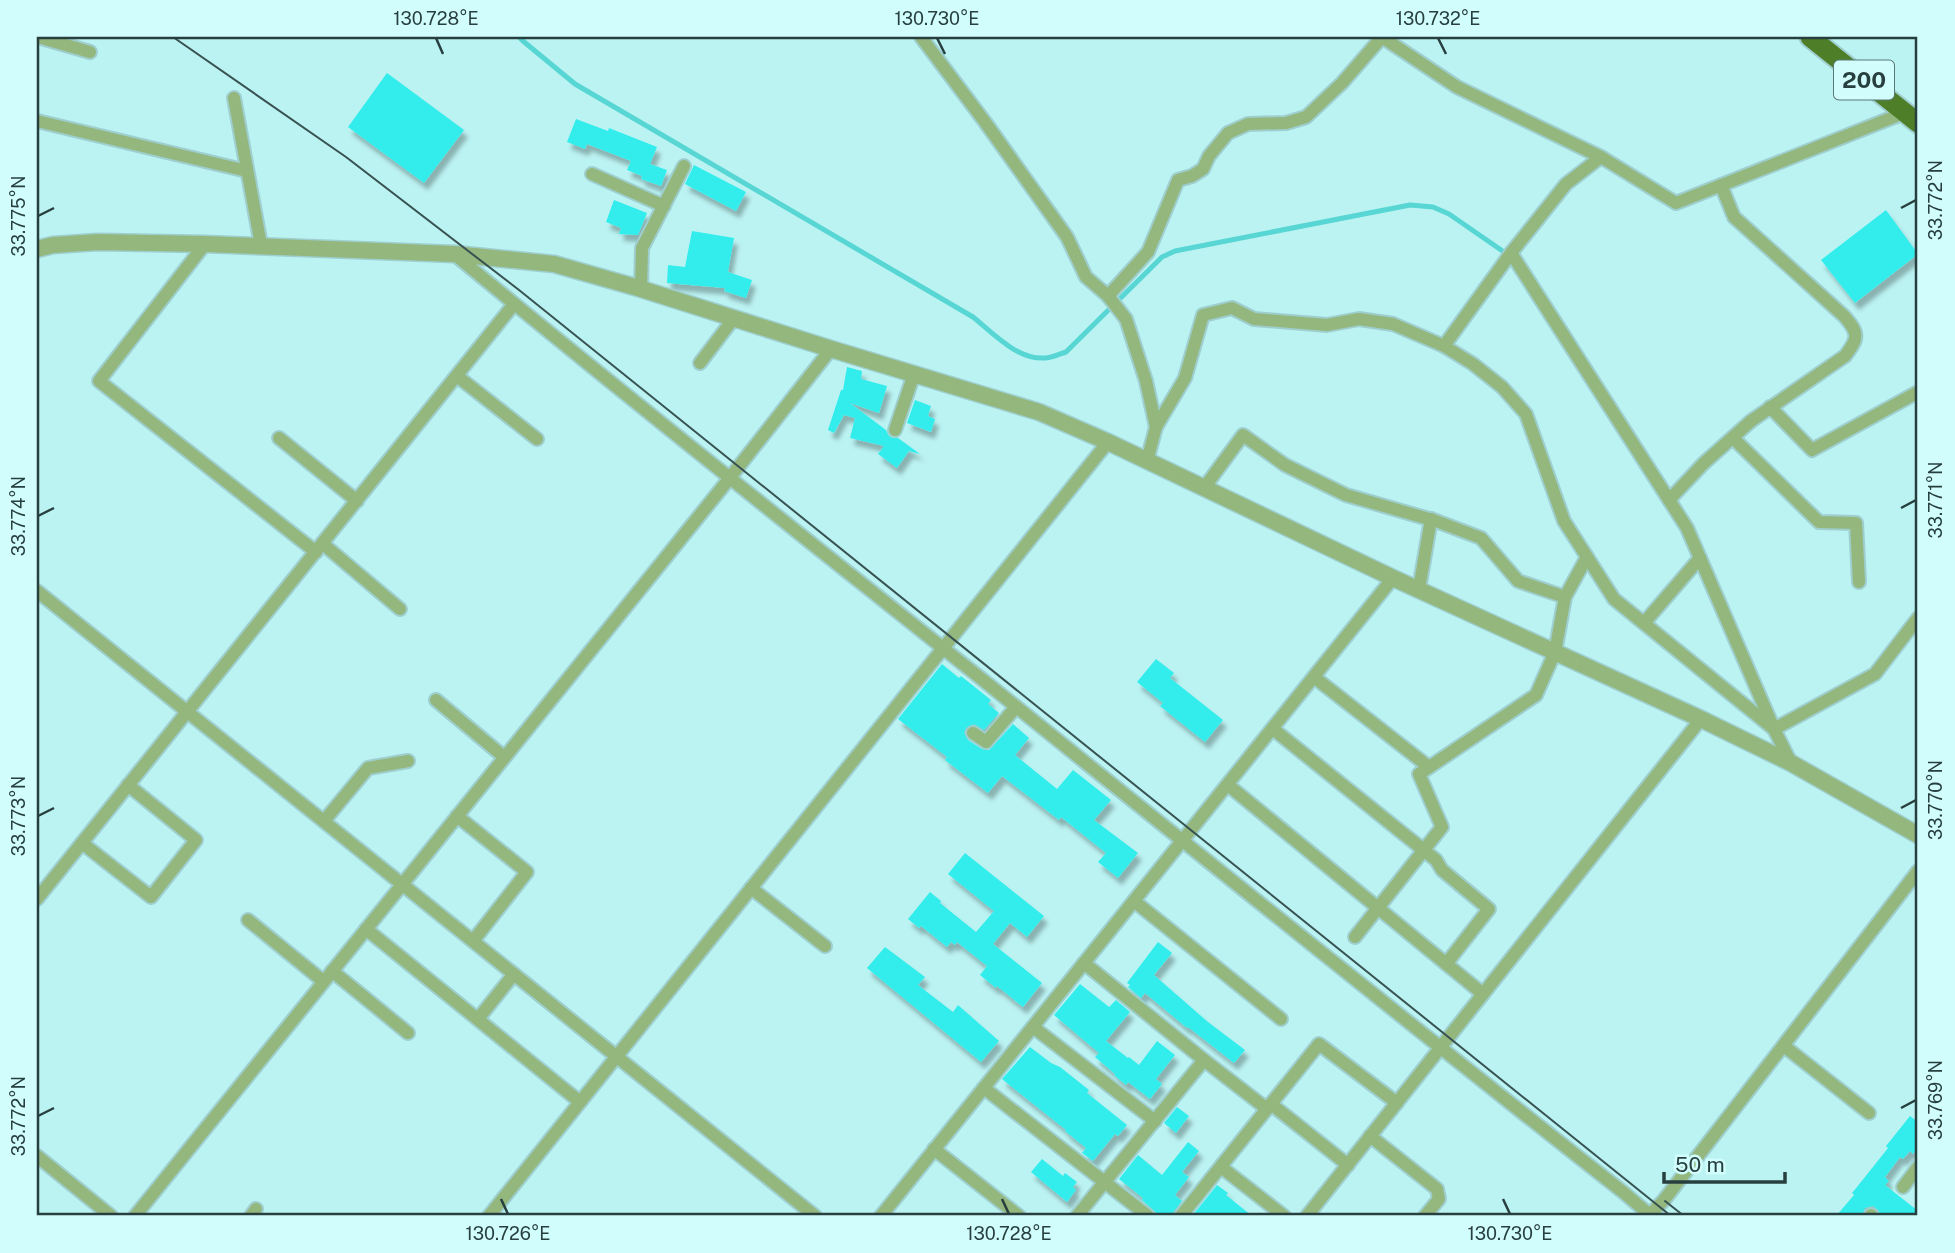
<svg xmlns="http://www.w3.org/2000/svg" width="1955" height="1253" viewBox="0 0 1955 1253" font-family="'Public Sans',sans-serif">
	<defs>
		<filter id="shadow"><feDropShadow dx="4" dy="7" stdDeviation="2" flood-color="#0004"/></filter>
	</defs>
	<rect width="100%" height="100%" fill="#bbf3f2"/>
	<g fill="none" stroke-linecap="round" stroke-linejoin="round">
		<path stroke="#57d6d4" stroke-width="5" d="M519 37 523 41 575 84 973 317C993 333 1017 360 1045 358 1052 358 1059 354 1066 352L1162 257 1175 251 1410 205 1433 207 1449 214 1504 252"/>
	</g>
	<g fill="#32edec" filter="url(#shadow)">
		<path d="M387 73 464 130 424 183 348 127Z"/>
		<path d="M576 119 608 131 609 128 657 147 650 164 667 170 661 186 641 179 642 176 627 170 631 161 587 144 585 149 567 142Z"/>
		<path d="M694 165 746 192 736 211 685 184Z"/>
		<path d="M614 200 647 213 638 235 619 234 621 228 606 222Z"/>
		<path d="M1886 210 1918 254 1855 303 1821 260Z"/>
		<path d="M692 231 734 238 728 272 752 280 746 298 724 291 725 288 667 283 668 265 685 267Z"/>
		<path d="M847 367 862 371 861 379 887 386 879 413 850 403 886 430 889 436 893 438H898L920 454 909 451 897 468 878 454 884 446 850 438 855 418 844 415 834 433 828 430 841 390H843Z"/>
		<path d="M915 400 931 406 928 416 935 419 931 432 907 423Z"/>
		<path d="M1156 659 1174 673 1170 678 1223 720 1205 742 1160 706 1163 703 1137 682Z"/>
		<path d="M942 664 959 678 961 676 991 700 988 704 999 713 984 730 974 724 966 728 964 733 968 740 982 749 989 750 1013 724 1029 738 1015 755 1057 789 1073 770 1111 800 1094 820 1138 853 1118 878 1098 862 1106 853 1061 817 1059 820 1002 776 988 793 945 760 947 757 898 719Z"/>
		<path d="M965 853 1044 916 1027 937 1010 923 993 944 1042 983 1023 1007 997 986 996 988 980 975 987 966 957 942 955 945 951 942 947 947 921 926 919 928 908 919 930 892 941 901 940 903 976 932 994 911 948 874Z"/>
		<path d="M1158 942 1172 953 1154 975 1208 1022 1245 1050 1234 1063 1188 1027 1187 1028 1145 993 1141 998 1128 987 1130 985 1127 983Z"/>
		<path d="M885 947 925 977 918 985 953 1012 958 1005 999 1041 981 1062 867 968Z"/>
		<path d="M1080 984 1109 1007 1116 1000 1130 1012 1106 1041 1128 1058 1129 1057 1139 1065 1157 1041 1175 1055 1156 1079 1162 1084 1150 1099 1128 1082 1126 1085 1114 1075 1115 1074 1095 1057 1099 1053 1054 1015Z"/>
		<path d="M1030 1047 1051 1063 1060 1067 1089 1090 1087 1093 1127 1125 1118 1136 1115 1134 1093 1161 1082 1153 1086 1148 1065 1131 1066 1130 1002 1079Z"/>
		<path d="M1177 1107 1189 1116 1176 1133 1164 1123Z"/>
		<path d="M1910 1116 1918 1122V1147L1913 1154 1910 1151 1903 1159 1900 1157 1885 1177 1889 1181 1885 1185 1918 1211V1216H1881L1878 1210 1873 1206 1865 1208 1862 1216H1836L1854 1195 1852 1193 1857 1187 1888 1148 1886 1146Z"/>
		<path d="M1188 1142 1199 1151 1182 1172 1189 1177 1175 1195 1182 1201 1174 1211 1172 1216H1160L1142 1200 1143 1198 1119 1179 1138 1155 1162 1175Z"/>
		<path d="M1042 1159 1063 1176 1065 1173 1077 1182 1073 1187 1076 1190 1067 1202 1031 1172Z"/>
		<path d="M1217 1185 1228 1193 1226 1195 1252 1216H1192Z"/>
	</g>
	<g fill="none" stroke-linecap="round" stroke-linejoin="round">
		<g stroke="#9ecfce" stroke-width="16">
			<g id="minor">
				<path d="M38 37 90 52"/>
				<path d="M921 37 985 122 1067 237 1086 277 1108 296 1126 319 1146 381 1156 427"/>
				<path d="M1382 37 1457 87 1601 157 1676 203 1904 113"/>
				<path d="M234 98 261 245"/>
				<path d="M37 121 247 171"/>
				<path d="M592 174 664 206"/>
				<path d="M205 244 99 381 316 552"/>
				<path d="M1511 253 1566 184 1601 157"/>
				<path d="M454 254C630 400 809 541 988 684 1199 854 1410 1025 1623 1192L1650 1215"/>
				<path d="M641 288 642 248 684 166"/>
				<path d="M1108 296 1148 252 1178 180 1192 176 1203 169 1209 156 1228 133 1248 124 1286 123 1306 117 1342 83 1382 37"/>
				<path d="M1444 346 1511 253 1687 528 1774 729 1791 763"/>
				<path d="M700 363 734 318"/>
				<path d="M457 376 537 439"/>
				<path d="M1770 407 1812 450 1918 392"/>
				<path d="M895 430 914 374"/>
				<path d="M279 438 357 501"/>
				<path d="M1733 438 1819 522 1856 523 1859 582"/>
				<path d="M1147 461 1156 427 1185 378 1203 315 1232 308 1254 319 1327 325 1359 319 1393 324 1444 346 1473 364 1502 387 1526 414 1564 521 1614 599 1774 729"/>
				<path d="M1204 488 1243 435 1285 465 1346 495 1436 521 1481 538 1518 581 1565 597"/>
				<path d="M1669 500 1704 463 1751 421 1845 356C1859 338 1859 333 1844 316L1734 217 1721 185"/>
				<path d="M323 544 400 609"/>
				<path d="M1419 589 1431 519"/>
				<path d="M37 591 815 1216"/>
				<path d="M1644 623 1700 558"/>
				<path d="M1314 677 1429 767"/>
				<path d="M436 700 504 757"/>
				<path d="M1273 729 1436 860 1442 870 1489 909 1446 964"/>
				<path d="M1774 729 1875 674 1918 618"/>
				<path d="M973 733 986 742 1016 707"/>
				<path d="M1228 785 1483 994"/>
				<path d="M457 816 527 872 473 941"/>
				<path d="M324 821 368 768 408 761"/>
				<path d="M82 843 151 897 196 840 128 785"/>
				<path d="M751 888 825 946"/>
				<path d="M37 899 514 304"/>
				<path d="M1134 901 1281 1019"/>
				<path d="M248 920 323 981"/>
				<path d="M366 929 580 1102"/>
				<path d="M1355 937 1442 827 1419 774 1536 695 1555 652 1565 597 1587 557"/>
				<path d="M332 971 408 1033"/>
				<path d="M478 1019 514 974"/>
				<path d="M1033 1027 1155 1121"/>
				<path d="M1784 1046 1869 1113"/>
				<path d="M1204 1060 1267 1109"/>
				<path d="M984 1088 1148 1216"/>
				<path d="M1271 1104 1348 1165"/>
				<path d="M1370 1136 1437 1189 1439 1199 1425 1216"/>
				<path d="M934 1149 1019 1216"/>
				<path d="M37 1156 111 1216"/>
				<path d="M1221 1167 1284 1216"/>
				<path d="M1903 1187 1918 1167"/>
				<path d="M1871 1215 1872 1216"/>
				<path d="M135 1216 729 479 831 349"/>
				<path d="M251 1216 256 1209"/>
				<path d="M489 1216 1108 442"/>
				<path d="M881 1216 1393 578"/>
				<path d="M1077 1216 1204 1060 1084 963"/>
				<path d="M1181 1216 1319 1044 1397 1103"/>
				<path d="M1307 1216 1701 719"/>
				<path d="M1649 1216 1664 1200 1918 871"/>
			</g>
		</g>
		<g stroke="#9ecfce" stroke-width="19">
			<path id="tertiary" d="M37 249 53 245 98 242 205 244 454 254 554 264 635 287 831 349 1039 412 1108 442 1393 578 1701 719 1791 763 1918 835"/>
		</g>
		<g stroke="#9ecfce" stroke-width="23">
			<path id="trunk" d="M1810 37 1918 123"/>
		</g>
		<use href="#minor" stroke="#93b77c" stroke-width="12"/>
		<use href="#tertiary" stroke="#93b77c" stroke-width="16"/>
		<use href="#trunk" stroke="#4e7e28" stroke-width="19"/>
		<g stroke="#385252" stroke-width="2">
			<path d="M173 37 346 157 519 290 1671 1216"/>
			<path d="M1665 1201 1684 1216"/>
		</g>
	</g>
	<path fill="none" stroke="#283f3f" stroke-width="2.5" d="M436 38 443 54M937 38 945 54M1438 38 1446 54M1901 208 1916 200M38 216 54 208M1901 508 1916 500M38 516 54 508M1901 808 1916 800M38 816 54 808M1901 1108 1916 1100M38 1116 54 1108M501 1199 508 1214M1002 1199 1009 1214M1503 1199 1510 1214"/>
	<g text-anchor="middle" stroke-width="5" stroke-linejoin="round" paint-order="stroke">
		<rect fill="#d1fefd" stroke="#5b7878" stroke-width="2" x="1834" y="60.5" width="60" height="39" rx="5"/>
		<g font-size="23" font-weight="bold" fill="#283f3f">
			<text x="1864" y="88">200</text>
		</g>
	</g>
	<rect width="1955" height="1253" fill="none" stroke="#d1fefd" stroke-width="77"/>
	<path d="M1664 1172v10h121v-10" fill="none" stroke="#283f3f" stroke-width="3.5"/>
	<text x="1675" y="1172" font-size="21" fill="#283f3f" stroke="#d1fefd" stroke-width="5" paint-order="stroke">50 m</text>
	<rect x="38" y="38" width="1878" height="1176" fill="none" stroke="#283f3f" stroke-width="2.5"/>
	<g font-size="18" text-anchor="middle" fill="#283f3f">
		<text x="436" y="25">130.728°E</text>
		<text x="937" y="25">130.730°E</text>
		<text x="1438" y="25">130.732°E</text>
		<text transform="translate(1936 200) rotate(-90)" y="6">33.772°N</text>
		<text transform="translate(19 216) rotate(-90)" y="6">33.775°N</text>
		<text transform="translate(1936 500) rotate(-90)" y="6">33.771°N</text>
		<text transform="translate(19 516) rotate(-90)" y="6">33.774°N</text>
		<text transform="translate(1936 800) rotate(-90)" y="6">33.770°N</text>
		<text transform="translate(19 816) rotate(-90)" y="6">33.773°N</text>
		<text transform="translate(1936 1100) rotate(-90)" y="6">33.769°N</text>
		<text transform="translate(19 1116) rotate(-90)" y="6">33.772°N</text>
		<text x="508" y="1240">130.726°E</text>
		<text x="1009" y="1240">130.728°E</text>
		<text x="1510" y="1240">130.730°E</text>
	</g>
</svg>
